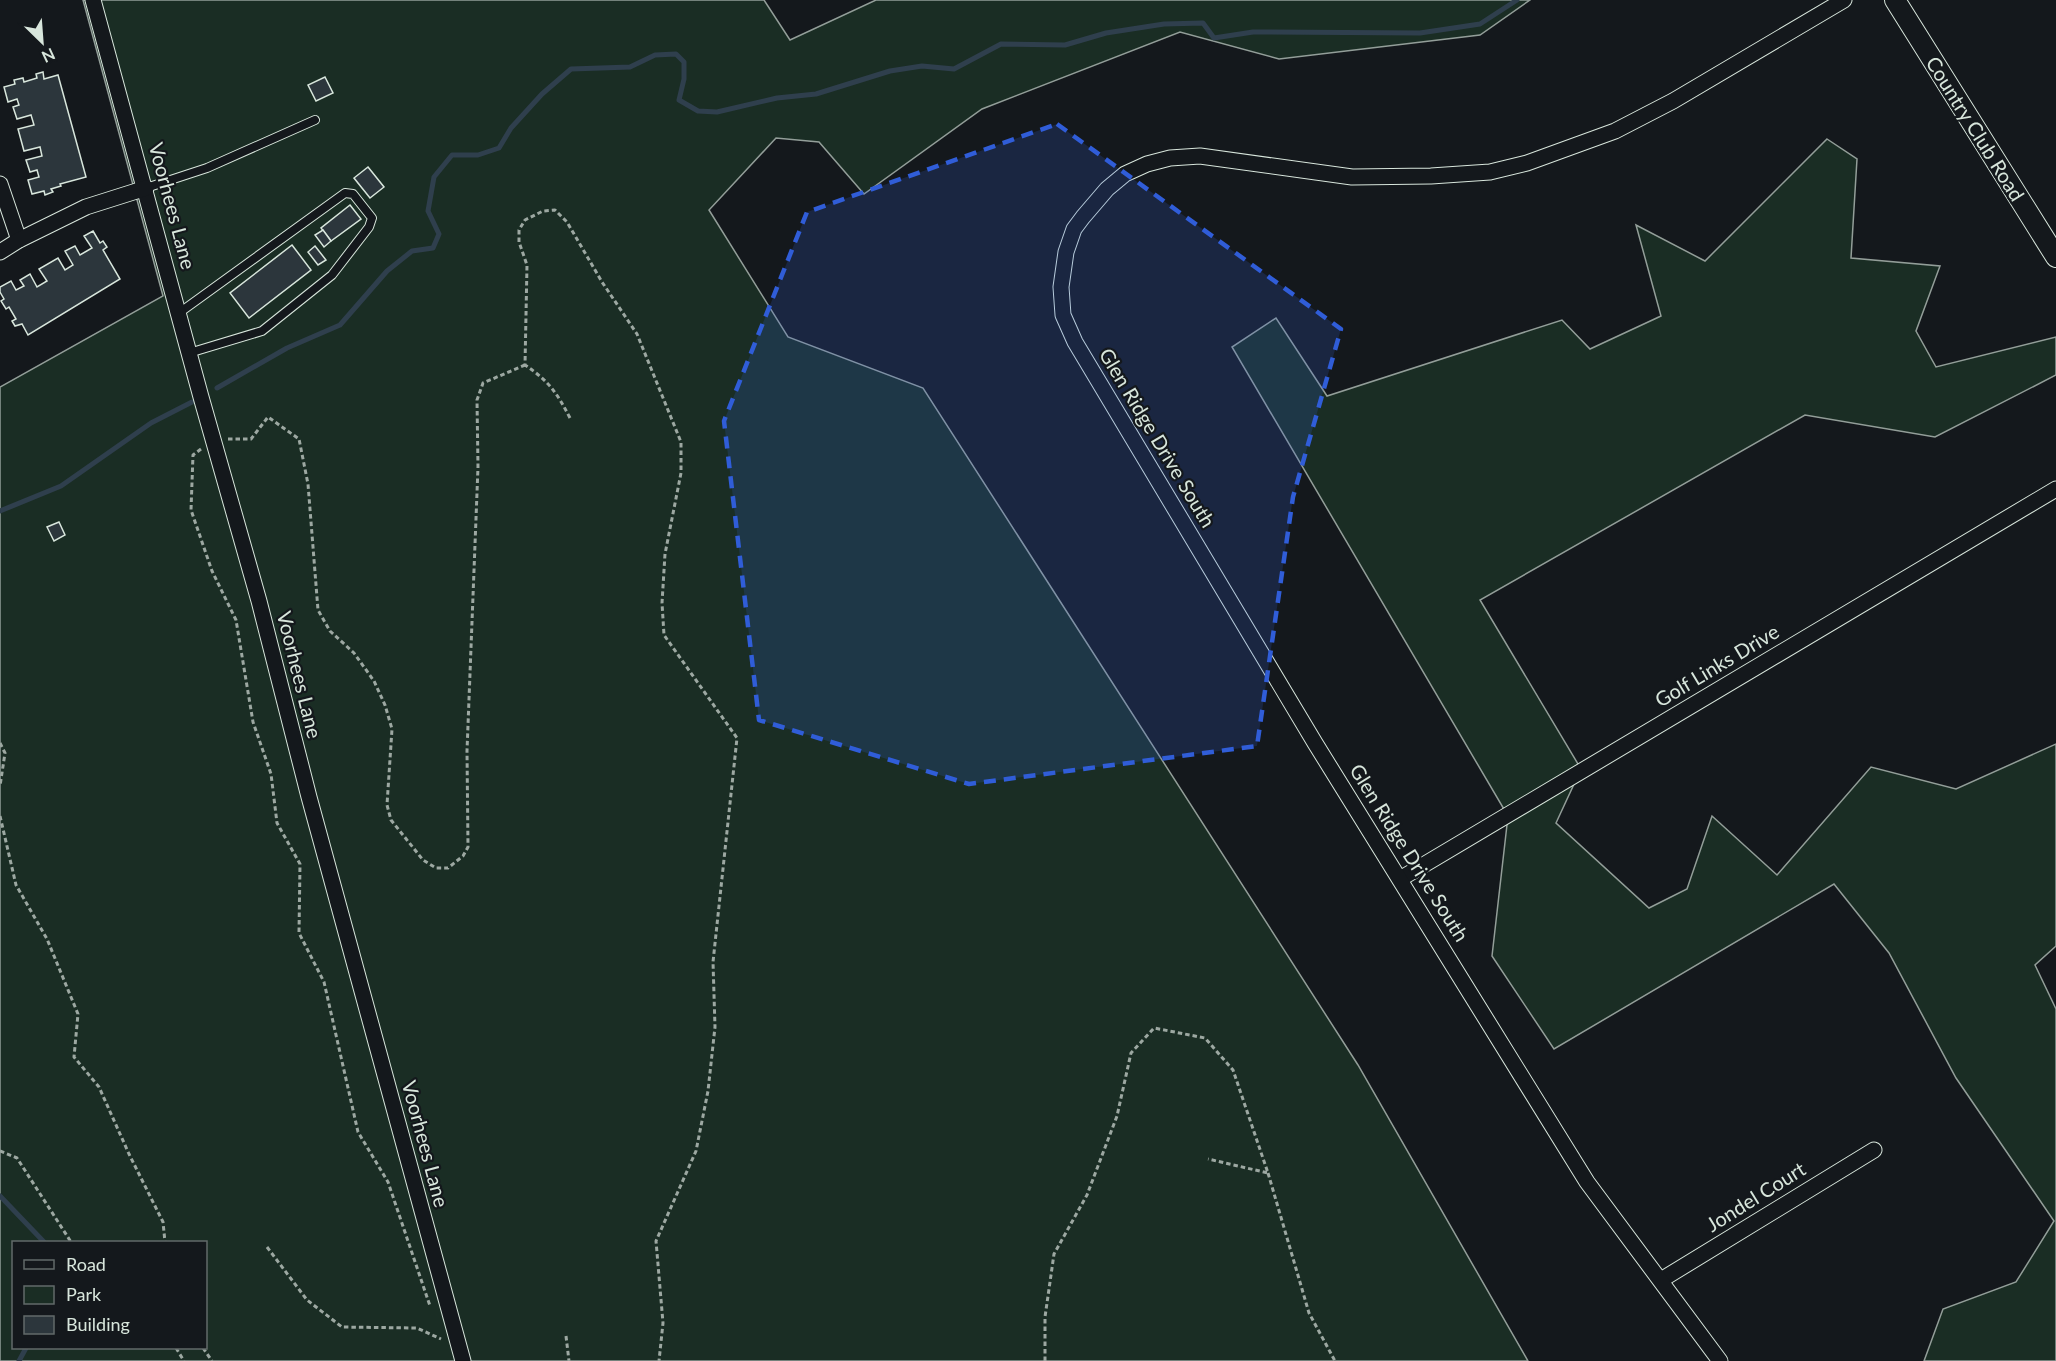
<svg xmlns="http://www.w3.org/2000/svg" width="2056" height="1361" viewBox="0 0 2056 1361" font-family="Lato,sans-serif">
	<rect width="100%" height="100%" fill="#14181c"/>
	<g fill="#1a2d24" stroke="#939e99" stroke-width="1.5" fill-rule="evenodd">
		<path d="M83 0H764L790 40 876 0H1530L1480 35 1279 59 1180 32 982 109 864 194 819 142 776 138 709 210 788 337 923 388 1358 1065 1528 1361H0V387L163 296ZM14 1242H206V1348H14Z"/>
		<path d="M1827 139 1857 159 1851 258 1940 266 1916 331 1936 367 2056 337V375L1935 437 1805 415 1480 600 1581 769 1556 823 1649 908 1687 889 1712 816 1777 875 1871 767 1956 789 2056 744V946L2035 965 2056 1009V1361H1924L1943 1309 2016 1282 2054 1221 1956 1078 1889 953 1834 884 1554 1049 1492 956 1508 816 1232 347 1276 318 1327 396 1562 320 1590 349 1661 316 1636 225 1705 261Z"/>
	</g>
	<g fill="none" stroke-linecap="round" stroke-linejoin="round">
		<g stroke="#2f3f4d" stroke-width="5">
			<path d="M217 388 287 348 340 325 387 271 412 251 433 248 439 234 428 211 434 177 452 155H478L499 148 511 128 542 94 571 69 630 67 655 55 676 54 684 62V79L679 100 698 111 717 112 777 98 816 94 890 71 922 66 954 69 1001 44 1065 45 1106 33 1164 24 1203 23 1214 38 1253 32 1420 33 1480 24 1517 0"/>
			<path d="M0 511 61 486 151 423 192 402"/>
			<path d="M0 1196 44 1242"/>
			<path d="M19 1361 26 1348"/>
		</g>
	</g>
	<g fill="#2c363c" stroke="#d8e6dc" stroke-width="1.5">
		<path d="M43 72 44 79 58 75 86 177 60 184 61 186 51 189 53 192 45 195 44 191 32 194 28 180 39 177 37 170 30 172 26 160 42 156 40 147 24 151 18 129 34 125 31 115 17 119 13 107 19 105 17 99 8 102 4 87 15 84 14 80 23 78 24 82 37 78 36 74Z"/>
		<path d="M325 77 333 93 316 101 308 85Z"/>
		<path d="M368 167 384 187 370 198 354 178Z"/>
		<path d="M350 205 361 219 331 241 321 228Z"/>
		<path d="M323 230 331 241 324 247 315 235Z"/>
		<path d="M93 231 100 243 103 241 107 247 103 250 120 279 28 335 22 324 15 326 12 321 16 319 9 307 6 309 1 301 4 299 0 292V287L11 281 16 290 24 286 20 280 30 274 37 287 47 281 39 269 58 258 65 270 73 265 65 251 75 246 80 255 92 248 84 236Z"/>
		<path d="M292 245 311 270 249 318 230 293Z"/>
		<path d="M315 246 326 260 318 265 308 252Z"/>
		<path d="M59 522 65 535 54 541 47 527Z"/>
	</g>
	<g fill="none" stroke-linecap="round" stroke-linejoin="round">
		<g stroke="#d8e6dc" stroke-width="10">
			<g id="service">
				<path d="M146 188 207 168 315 120"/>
				<path d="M179 313 345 193 353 194 372 218 369 227 332 275 262 331 189 353"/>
			</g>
		</g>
		<g stroke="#d8e6dc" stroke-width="17">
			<g id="minor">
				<path d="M93 0 201 397 259 601 309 797 463 1361"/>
				<path d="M0 184 19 240"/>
				<path d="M0 252 19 240 86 207 146 188"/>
				<path d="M1400 879 2056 489"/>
				<path d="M1661 1280 1874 1150"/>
				<path d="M1720 1361 1587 1182 1315 743 1075 342 1063 315 1061 287 1066 252 1074 229 1083 217 1107 189 1125 174 1147 164 1170 158 1200 156 1352 177 1431 176 1490 172 1527 163 1615 131 1673 101 1844 0"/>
			</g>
		</g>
		<g stroke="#d8e6dc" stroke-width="22">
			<path id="tertiary" d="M1895 0 2056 257"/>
		</g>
		<g stroke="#9da8a2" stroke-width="3" stroke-dasharray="4.5 3" stroke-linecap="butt">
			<path d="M570 418C557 393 549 381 525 365L527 265 519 242V230L525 220 543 211 555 210 567 222 602 282 637 334 681 442V473L665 554 662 603 664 635 737 738 713 962 715 1027 708 1091 696 1151 656 1241 663 1323 659 1361"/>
			<path d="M228 439H251L268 417 299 439 308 484 318 610 330 631 354 653 374 681 385 705 392 729 387 805 391 820 423 860 436 868H448L463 856 468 847 467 751 478 467 477 400 483 383 525 365"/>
			<path d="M201 449 193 455 191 510 212 571 236 620 253 722 271 774 277 823 300 864 299 933 324 982 358 1132 388 1182 430 1306"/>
			<path d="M0 743 5 753 0 786"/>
			<path d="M0 816 16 885 47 939 78 1014 74 1057 99 1087 129 1154 163 1222 165 1242"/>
			<path d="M0 1151 17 1158 71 1242"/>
			<path d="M1268 1173 1309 1313 1335 1361"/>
			<path d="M267 1247 307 1300 342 1327 417 1328 441 1339"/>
			<path d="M566 1336 569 1361"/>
			<path d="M176 1348 184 1361"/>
			<path d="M203 1348 212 1361"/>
			<path d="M1045 1361V1317L1054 1254 1087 1195 1117 1116 1131 1053 1154 1028 1205 1038 1233 1070 1268 1173 1208 1159"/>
		</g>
		<use href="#service" stroke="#14181c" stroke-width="8"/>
		<use href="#minor" stroke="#14181c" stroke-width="15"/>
		<use href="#tertiary" stroke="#14181c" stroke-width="20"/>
	</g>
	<path fill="#305dd8" fill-opacity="0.2" stroke="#305dd8" stroke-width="4.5" stroke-dasharray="12 8" stroke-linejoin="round" d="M1057 124 1341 329 1293 497 1257 746 969 784 759 720 724 421 807 212Z"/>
	<g text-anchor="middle" stroke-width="4.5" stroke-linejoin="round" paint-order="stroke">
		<g font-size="20" fill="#d8e6dc" stroke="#14181c">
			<text transform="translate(1975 129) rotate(58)" y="7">Country Club Road</text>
			<text transform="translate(172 206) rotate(75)" y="7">Voorhees Lane</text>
			<text transform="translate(1157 438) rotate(59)" y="7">Glen Ridge Drive South</text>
			<text transform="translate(1717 666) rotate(-31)" y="7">Golf Links Drive</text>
			<text transform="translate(299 675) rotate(76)" y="7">Voorhees Lane</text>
			<text transform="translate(1409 853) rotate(58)" y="7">Glen Ridge Drive South</text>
			<text transform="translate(425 1144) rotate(75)" y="7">Voorhees Lane</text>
			<text transform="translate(1756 1197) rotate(-32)" y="7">Jondel Court</text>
		</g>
	</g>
	<rect x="12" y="1241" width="195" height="108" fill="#14181c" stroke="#626a69" stroke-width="1.5"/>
	<rect x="24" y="1260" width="30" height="9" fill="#14181c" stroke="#626a69" stroke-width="1.5"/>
	<text x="66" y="1271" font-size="18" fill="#d8e6dc">Road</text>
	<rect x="24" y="1286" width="30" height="18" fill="#1a2d24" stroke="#626a69" stroke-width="1.5"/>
	<text x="66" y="1301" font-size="18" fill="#d8e6dc">Park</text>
	<rect x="24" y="1316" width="30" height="18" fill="#2c363c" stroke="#626a69" stroke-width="1.5"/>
	<text x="66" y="1331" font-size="18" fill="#d8e6dc">Building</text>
	<g transform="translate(42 42) rotate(155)" stroke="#14181c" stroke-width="4.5" paint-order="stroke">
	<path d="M0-4.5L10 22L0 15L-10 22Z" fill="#d8e6dc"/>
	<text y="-9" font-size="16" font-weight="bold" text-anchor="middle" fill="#d8e6dc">N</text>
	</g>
</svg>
